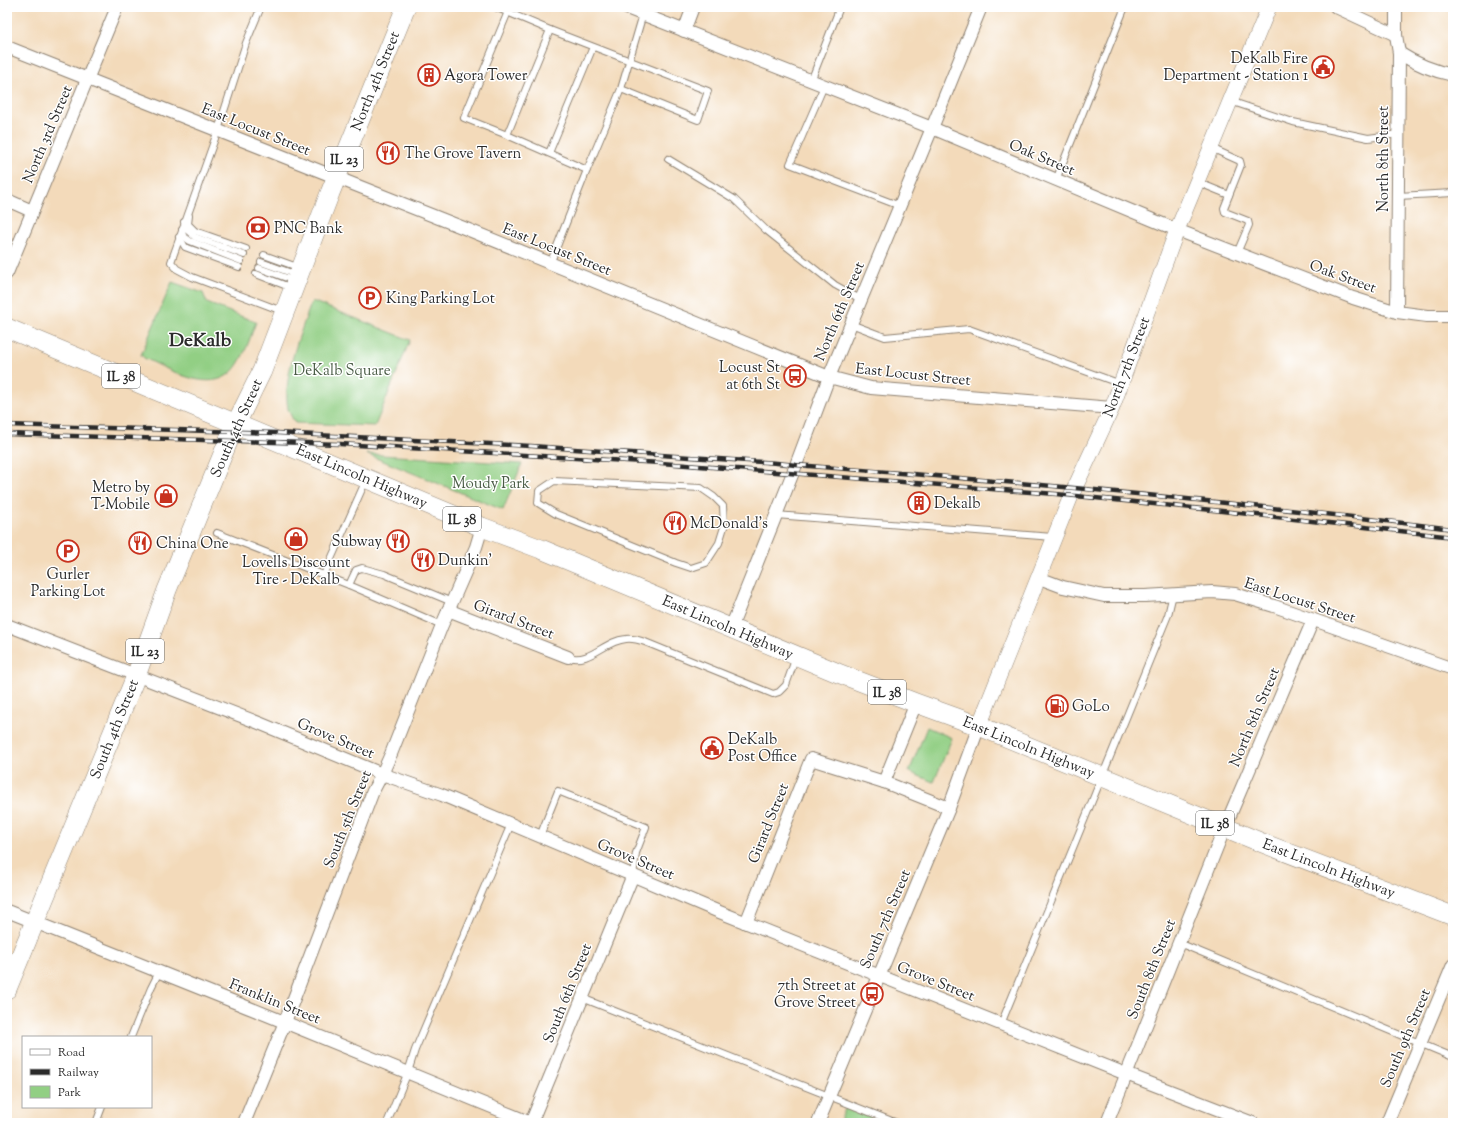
<svg xmlns="http://www.w3.org/2000/svg" width="1460" height="1130" viewBox="0 0 1460 1130" font-family="'Sorts Mill Goudy',serif">
	<rect width="100%" height="100%" fill="#fff"/>
	<filter id="ink" filterUnits="userSpaceOnUse"><feTurbulence type="fractalNoise" baseFrequency=".025" numOctaves="2"/><feDisplacementMap in="SourceGraphic" scale="8" xChannelSelector="R" yChannelSelector="G"/><feConvolveMatrix kernelMatrix="1 2 1 2 8 2 1 2 1" color-interpolation-filters="sRGB"/></filter>
	<filter id="wash" filterUnits="userSpaceOnUse"><feTurbulence type="fractalNoise" baseFrequency=".012" numOctaves="4" result="noise"/><feDisplacementMap in="SourceGraphic" scale="16" xChannelSelector="R" yChannelSelector="G"/><feGaussianBlur stdDeviation="0.9" result="paint"/><feColorMatrix in="noise" values="0 0 0 0 0 0 0 0 0 0 0 0 0 0 0 0 0 1.4 0 .05"/><feComposite in="paint" operator="in"/></filter>
	<g filter="url(#wash)">
		<rect width="100%" height="100%" fill="#f3daba"/>
		<g fill="#92cf84" stroke="#5e7d58">
			<path d="M172 282 203 293 207 303 256 322C251 335 246 352 238 364 216 399 171 370 144 358L141 355Z"/>
			<path d="M312 301 410 340 375 426 295 423C292 418 290 414 288 409 282 377 301 331 312 301Z"/>
			<path d="M366 454 522 464 503 510Z"/>
			<path d="M927 727 952 738 934 782 909 772Z"/>
			<path d="M846 1107 886 1123H839Z"/>
		</g>
	</g>
	<g filter="url(#ink)">
		<g fill="none" stroke-linecap="round" stroke-linejoin="round">
			<g stroke="#8f8272" stroke-width="8">
				<g id="service">
					<path d="M261 7 246 43 218 130 171 262 177 269 192 277 282 311"/>
					<path d="M495 7 550 30 708 91 698 120 621 89 587 170 550 264"/>
					<path d="M510 7 464 118 507 135 587 170"/>
					<path d="M811 81 840 7"/>
					<path d="M824 86 790 164 900 206"/>
					<path d="M621 89 643 14"/>
					<path d="M1230 101 1293 122 1368 138 1399 134"/>
					<path d="M507 135 550 30"/>
					<path d="M1211 148 1240 161 1241 165 1224 208 1225 212 1248 221 1249 225 1237 253"/>
					<path d="M549 153 593 47"/>
					<path d="M668 159 734 199 766 230 835 285 862 300"/>
					<path d="M1056 180 1125 7"/>
					<path d="M1197 182 1229 195"/>
					<path d="M1398 196 1453 193"/>
					<path d="M189 216 188 224 195 231 246 249"/>
					<path d="M184 222 187 230 195 237 244 255"/>
					<path d="M182 230 183 236 190 241 241 261"/>
					<path d="M179 237 185 247 239 267"/>
					<path d="M264 255 300 268"/>
					<path d="M261 262 297 275"/>
					<path d="M259 268 295 281"/>
					<path d="M256 274 292 288"/>
					<path d="M851 324 885 337 969 329 1121 384"/>
					<path d="M554 481 701 488 714 497 723 506 724 527 719 543 706 563 691 568 676 563 556 514 538 503 539 491Z"/>
					<path d="M776 515 1053 537"/>
					<path d="M217 533 349 585 442 625"/>
					<path d="M324 575 366 480"/>
					<path d="M349 585 356 570 362 568 384 574 452 602"/>
					<path d="M568 657C591 664 603 641 626 639 633 638 639 640 645 642L773 694 779 692 786 685 796 657"/>
					<path d="M540 836 558 791 646 827 636 853 633 875"/>
					<path d="M1179 943 1453 1057"/>
					<path d="M582 998 897 1123"/>
					<path d="M1001 1024 1168 615 1173 594"/>
					<path d="M131 1037 151 988 159 972"/>
					<path d="M96 1123 102 1107"/>
					<path d="M387 1123 408 1072 415 1050 511 824"/>
				</g>
			</g>
			<g stroke="#8f8272" stroke-width="14">
				<g id="minor">
					<path d="M624 7 932 128 1177 230 1353 298 1397 312 1427 316H1453"/>
					<path d="M1336 7 1396 35"/>
					<path d="M1396 7V35L1399 53 1397 312"/>
					<path d="M684 31 693 7"/>
					<path d="M7 47 464 228 829 377 871 388 883 389 1112 408"/>
					<path d="M1399 53C1416 64 1433 71 1453 75"/>
					<path d="M7 200 32 211"/>
					<path d="M7 273 117 7"/>
					<path d="M1039 578 1063 587 1104 596H1145L1212 592 1235 594 1274 606 1453 669"/>
					<path d="M448 610 568 657"/>
					<path d="M7 625 259 723 382 774 442 795 717 911 1126 1074 1253 1123"/>
					<path d="M731 628 796 465 829 377 932 128 981 7"/>
					<path d="M884 782 916 703"/>
					<path d="M7 911 267 1015 531 1123 633 875"/>
					<path d="M746 923 811 759 884 782 949 808"/>
					<path d="M244 1123 285 1022 373 791 382 774 391 754 442 625 476 547 482 527"/>
					<path d="M818 1123 949 808 979 726"/>
					<path d="M1107 1123 1225 827 1313 620"/>
					<path d="M1387 1123 1453 965"/>
				</g>
			</g>
			<g stroke="#8f8272" stroke-width="16">
				<path id="tertiary" d="M979 726 1071 496 1112 408 1177 230 1269 7"/>
			</g>
			<g stroke="#8f8272" stroke-width="20">
				<g id="primary">
					<path d="M7 328 482 527 541 549 838 673 916 703 979 726 1260 842 1453 916"/>
					<path d="M7 989 136 676 167 590 232 432 262 371 330 193 406 7"/>
				</g>
			</g>
			<use href="#service" stroke="#fff" stroke-width="6"/>
			<use href="#minor" stroke="#fff" stroke-width="12"/>
			<use href="#tertiary" stroke="#fff" stroke-width="15"/>
			<use href="#primary" stroke="#fff" stroke-width="19"/>
			<g stroke="#2b2b2b" stroke-width="4.5">
				<g id="rail">
					<path d="M7 425 277 433 531 446 777 463 796 465C1015 481 1234 502 1453 529"/>
					<path d="M7 434 340 444 661 463 1056 494 1222 511 1453 537"/>
				</g>
			</g>
			<use href="#rail" stroke="#fff" stroke-width="3" stroke-dasharray="9" stroke-linecap="butt"/>
		</g>
	</g>
	<defs>
		<g id="civic-ring" transform="scale(1.15)"><circle r="9.5" fill="#fff" stroke="#c8321e" stroke-width="1.5"/><path d="M-.6-6.5H3V-4.5H.6V-3L4-1V1h2V6H-6V1h2V-1L-.6-3ZM-1.2 2.5V6h2.4V2.5Z" fill="#c8321e"/></g>
		<g id="building-ring" transform="scale(1.15)"><circle r="9.5" fill="#fff" stroke="#c8321e" stroke-width="1.5"/><path d="M-4-6H4V6H1V3H-1V6H-4ZM-2.5-4.3h1.7v1.8h-1.7ZM.8-4.3h1.7v1.8H.8ZM-2.5-1h1.7V.8h-1.7ZM.8-1h1.7V.8H.8Z" fill="#c8321e"/></g>
		<g id="restaurant-ring" transform="scale(1.15)"><circle r="9.5" fill="#fff" stroke="#c8321e" stroke-width="1.5"/><path d="M-5-6h1v4h1v-4h1v4h1v-4h1v5L-1.5 .5V6h-2V.5L-5-1ZM5-6V6H3V1.5H1.5Q1.5-4 5-6Z" fill="#c8321e"/></g>
		<g id="bank-ring" transform="scale(1.15)"><circle r="9.5" fill="#fff" stroke="#c8321e" stroke-width="1.5"/><path d="M-6-4H6V4H-6ZM0-2.3a2.3 2.3 0 1 0 0 4.6a2.3 2.3 0 1 0 0-4.6Z" fill="#c8321e"/></g>
		<g id="parking-ring" transform="scale(1.15)"><circle r="9.5" fill="#fff" stroke="#c8321e" stroke-width="1.5"/><path d="M-3.5-5.5H1a3.5 3.5 0 0 1 0 7H-1V5.5H-3.5ZM-1-3.4V-.6H.8a1.4 1.4 0 0 0 0-2.8Z" fill="#c8321e"/></g>
		<g id="bus-ring" transform="scale(1.15)"><circle r="9.5" fill="#fff" stroke="#c8321e" stroke-width="1.5"/><path d="M-5-6H5V4H4V6H2V4H-2V6H-4V4H-5ZM-3.5-4V0h7V-4ZM-3.5 1.2v1.5H-2V1.2ZM2 1.2v1.5H3.5V1.2Z" fill="#c8321e"/></g>
		<g id="shop-ring" transform="scale(1.15)"><circle r="9.5" fill="#fff" stroke="#c8321e" stroke-width="1.5"/><path d="M-5-2.5h2.3a2.7 3.5 0 0 1 5.4 0H5L5.5 6h-11ZM-1.5-2.5h3a1.5 2.3 0 0 0-3 0Z" fill="#c8321e"/></g>
		<g id="fuel-ring" transform="scale(1.15)"><circle r="9.5" fill="#fff" stroke="#c8321e" stroke-width="1.5"/><path d="M-5.5-6h7V0h2V4h1.3V-2.5L3-4.5l.8-.8L6-3V5H2.5V1h-1V6h-7ZM-4.2-4.7v3.2H.2V-4.7Z" fill="#c8321e"/></g>
	</defs>
	<g fill-rule="evenodd">
		<use href="#civic-ring" x="1323" y="67"/>
		<use href="#building-ring" x="429" y="75"/>
		<use href="#restaurant-ring" x="388" y="153"/>
		<use href="#bank-ring" x="258" y="228"/>
		<use href="#parking-ring" x="370" y="298"/>
		<use href="#bus-ring" x="795" y="376"/>
		<use href="#shop-ring" x="166" y="496"/>
		<use href="#building-ring" x="919" y="503"/>
		<use href="#restaurant-ring" x="675" y="523"/>
		<use href="#shop-ring" x="296" y="539"/>
		<use href="#restaurant-ring" x="398" y="541"/>
		<use href="#restaurant-ring" x="140" y="543"/>
		<use href="#parking-ring" x="68" y="551"/>
		<use href="#restaurant-ring" x="423" y="560"/>
		<use href="#fuel-ring" x="1057" y="706"/>
		<use href="#civic-ring" x="712" y="748"/>
		<use href="#bus-ring" x="872" y="994"/>
	</g>
	<g text-anchor="middle" stroke-width="3" stroke-linejoin="round" paint-order="stroke">
		<g fill="#fff" stroke="#6b6b6b" stroke-width="1">
			<rect x="325" y="147" width="38" height="24" rx="3"/>
			<rect x="102" y="364" width="38" height="24" rx="3"/>
			<rect x="443" y="507" width="38" height="24" rx="3"/>
			<rect x="126" y="639" width="38" height="24" rx="3"/>
			<rect x="868" y="680" width="38" height="24" rx="3"/>
			<rect x="1196" y="811" width="38" height="24" rx="3"/>
		</g>
		<g font-size="14" font-weight="bold" fill="#2b2b2b">
			<text x="344" y="164">IL 23</text>
			<text x="121" y="381">IL 38</text>
			<text x="462" y="524">IL 38</text>
			<text x="145" y="656">IL 23</text>
			<text x="887" y="697">IL 38</text>
			<text x="1215" y="828">IL 38</text>
		</g>
		<g font-size="15" fill="#2b2b2b" stroke="#fff" text-anchor="start">
			<text x="1308" y="63" text-anchor="end">DeKalb Fire<tspan x="1308" dy="17">Department - Station 1</tspan></text>
			<text x="444" y="80">Agora Tower</text>
			<text x="404" y="158">The Grove Tavern</text>
			<text x="274" y="233">PNC Bank</text>
			<text x="386" y="303">King Parking Lot</text>
			<text x="780" y="372" text-anchor="end">Locust St<tspan x="780" dy="17">at 6th St</tspan></text>
			<text x="150" y="492" text-anchor="end">Metro by<tspan x="150" dy="17">T-Mobile</tspan></text>
			<text x="934" y="508">Dekalb</text>
			<text x="690" y="528">McDonald's</text>
			<text x="382" y="546" text-anchor="end">Subway</text>
			<text x="156" y="548">China One</text>
			<text x="438" y="565">Dunkin'</text>
			<text x="296" y="567" text-anchor="middle">Lovells Discount<tspan x="296" dy="17">Tire - DeKalb</tspan></text>
			<text x="68" y="579" text-anchor="middle">Gurler<tspan x="68" dy="17">Parking Lot</tspan></text>
			<text x="1072" y="711">GoLo</text>
			<text x="728" y="744">DeKalb<tspan x="728" dy="17">Post Office</tspan></text>
			<text x="856" y="990" text-anchor="end">7th Street at<tspan x="856" dy="17">Grove Street</tspan></text>
		</g>
		<g font-size="15" fill="#2b2b2b" stroke="#fff">
			<text transform="translate(375 81) rotate(-68)" y="5">North 4th Street</text>
			<text transform="translate(256 129) rotate(22)" y="5">East Locust Street</text>
			<text transform="translate(47 134) rotate(-67)" y="5">North 3rd Street</text>
			<text transform="translate(1042 157) rotate(23)" y="5">Oak Street</text>
			<text transform="translate(1383 159) rotate(-90)" y="5">North 8th Street</text>
			<text transform="translate(557 249) rotate(22)" y="5">East Locust Street</text>
			<text transform="translate(1343 276) rotate(20)" y="5">Oak Street</text>
			<text transform="translate(839 311) rotate(-67)" y="5">North 6th Street</text>
			<text transform="translate(1126 367) rotate(-69)" y="5">North 7th Street</text>
			<text transform="translate(913 374) rotate(6)" y="5">East Locust Street</text>
			<text transform="translate(236 428) rotate(-66)" y="5">South 4th Street</text>
			<text transform="translate(362 476) rotate(23)" y="5">East Lincoln Highway</text>
			<text transform="translate(1300 600) rotate(18)" y="5">East Locust Street</text>
			<text transform="translate(514 619) rotate(21)" y="5">Girard Street</text>
			<text transform="translate(728 627) rotate(23)" y="5">East Lincoln Highway</text>
			<text transform="translate(1254 717) rotate(-67)" y="5">North 8th Street</text>
			<text transform="translate(114 729) rotate(-68)" y="5">South 4th Street</text>
			<text transform="translate(336 738) rotate(23)" y="5">Grove Street</text>
			<text transform="translate(1029 747) rotate(22)" y="5">East Lincoln Highway</text>
			<text transform="translate(347 819) rotate(-68)" y="5">South 5th Street</text>
			<text transform="translate(768 823) rotate(-68)" y="5">Girard Street</text>
			<text transform="translate(636 859) rotate(23)" y="5">Grove Street</text>
			<text transform="translate(1329 868) rotate(21)" y="5">East Lincoln Highway</text>
			<text transform="translate(885 919) rotate(-67)" y="5">South 7th Street</text>
			<text transform="translate(1151 969) rotate(-68)" y="5">South 8th Street</text>
			<text transform="translate(936 981) rotate(22)" y="5">Grove Street</text>
			<text transform="translate(567 993) rotate(-68)" y="5">South 6th Street</text>
			<text transform="translate(275 1001) rotate(22)" y="5">Franklin Street</text>
			<text transform="translate(1405 1038) rotate(-67)" y="5">South 9th Street</text>
		</g>
		<g font-size="15" fill="#4a5c46" stroke="#fff">
			<text x="342" y="375">DeKalb Square</text>
			<text x="491" y="488">Moudy Park</text>
		</g>
		<g font-size="19" font-weight="bold" fill="#2b2b2b" stroke="#fff">
			<text x="200" y="346">DeKalb</text>
		</g>
	</g>
	<rect width="1460" height="1130" fill="none" stroke="#fff" stroke-width="24"/>
	<rect x="22" y="1036" width="130" height="72" fill="#ffffff" stroke="#aaaaaa"/>
	<rect x="30" y="1049" width="20" height="6" fill="#ffffff" stroke="#aaaaaa"/>
	<text x="58" y="1056" font-size="12" fill="#2b2b2b">Road</text>
	<rect x="30" y="1069" width="20" height="6" fill="#2b2b2b" stroke="#aaaaaa"/>
	<text x="58" y="1076" font-size="12" fill="#2b2b2b">Railway</text>
	<rect x="30" y="1086" width="20" height="12" fill="#92cf84" stroke="#aaaaaa"/>
	<text x="58" y="1096" font-size="12" fill="#2b2b2b">Park</text>
</svg>
